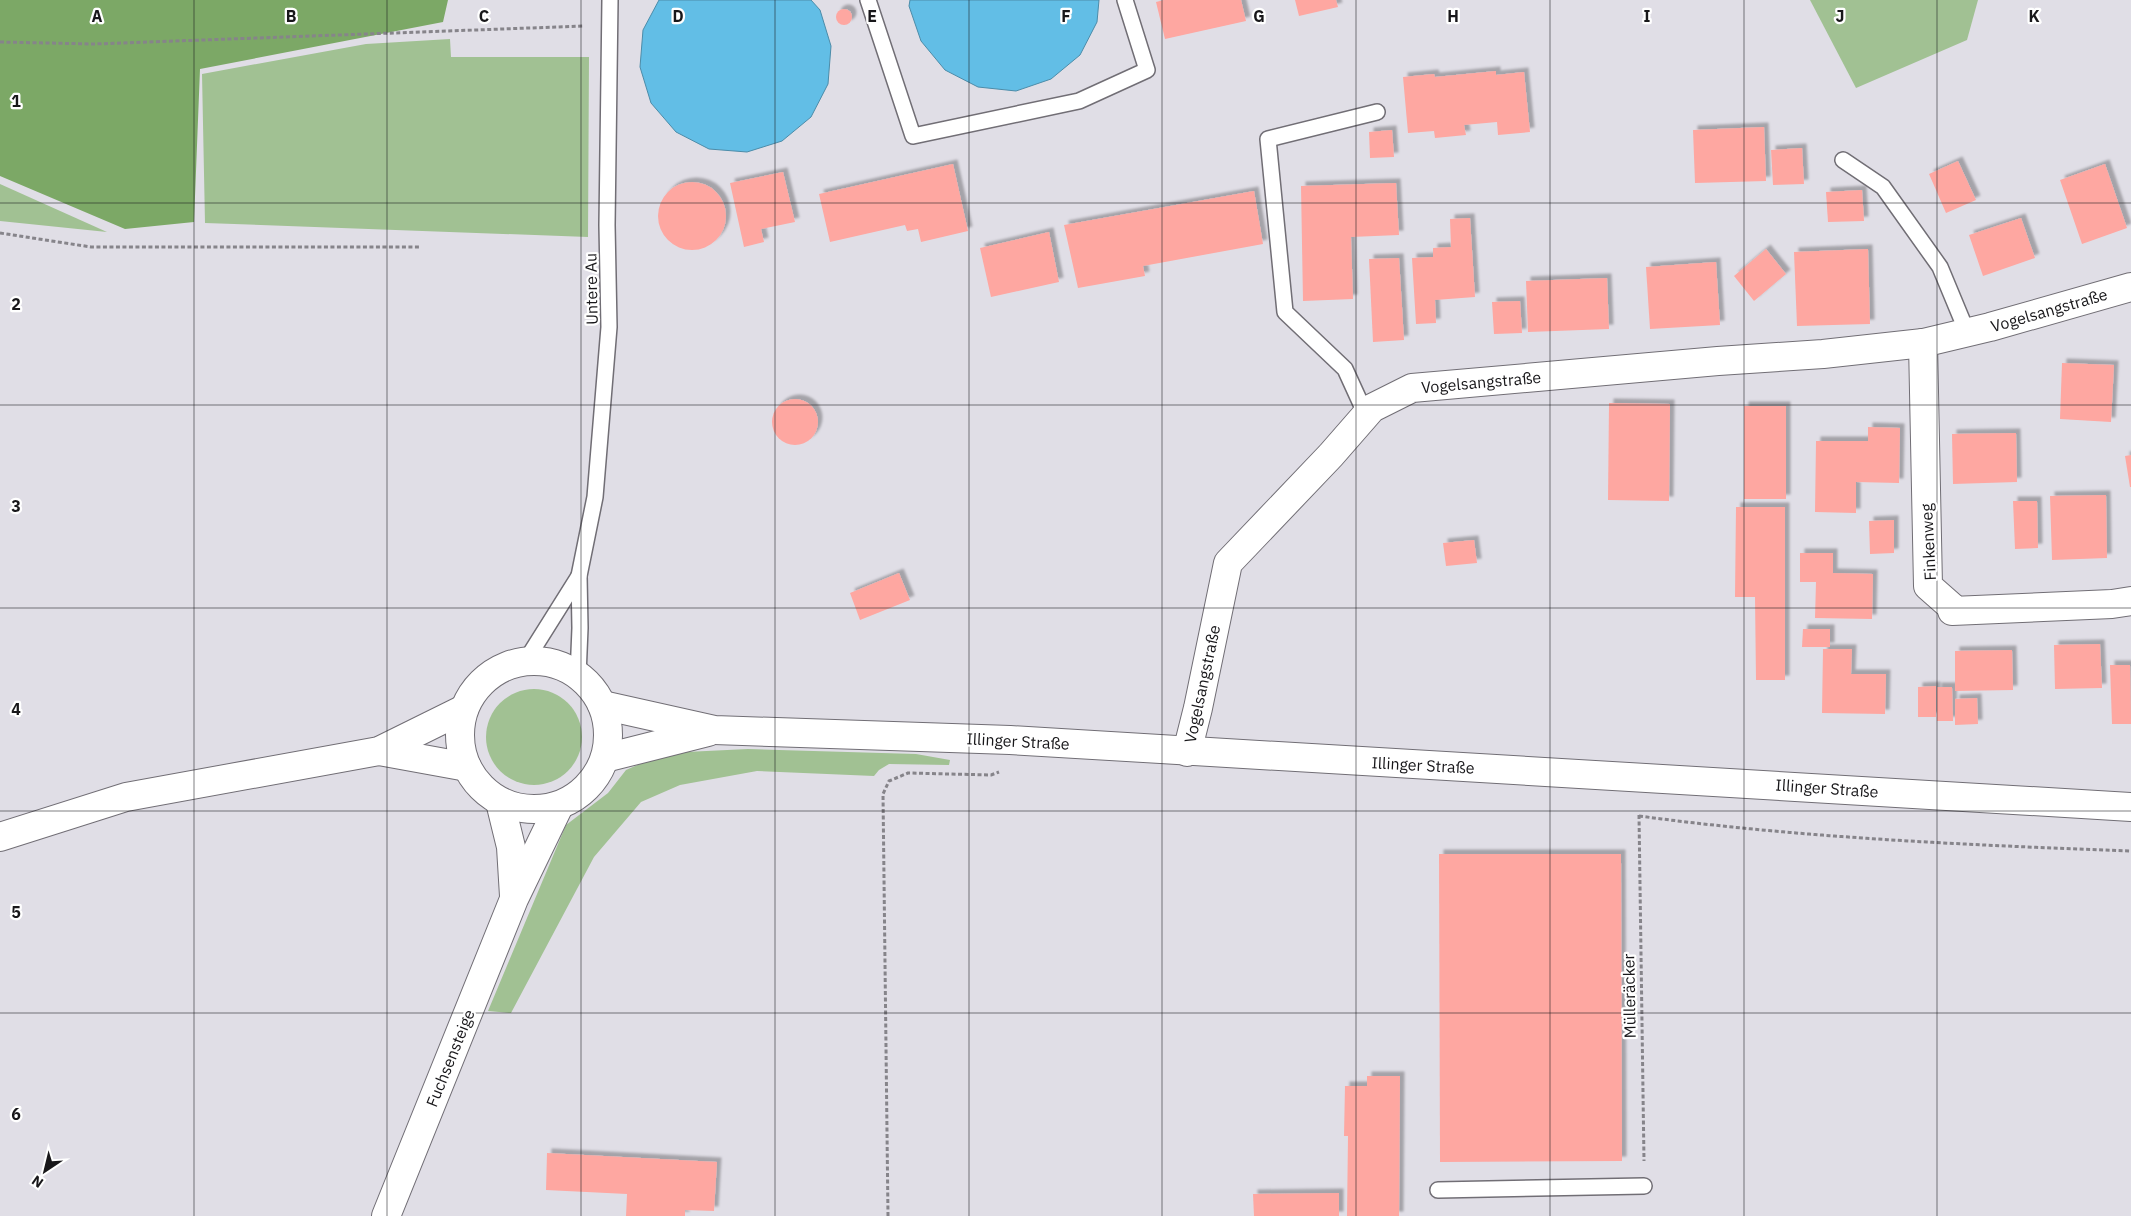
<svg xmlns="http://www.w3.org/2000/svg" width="2131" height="1216" viewBox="0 0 2131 1216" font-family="'IBM Plex Sans',sans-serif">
	<defs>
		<filter id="shadow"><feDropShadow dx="4.5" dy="-4.5" stdDeviation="1" flood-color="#0004"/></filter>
	</defs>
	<rect width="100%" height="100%" fill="#e0dee6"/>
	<g fill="#a1c193">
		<path d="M1810 0H1978L1967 40 1856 88Z"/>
		<path d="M450 39 451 57H589L588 237 205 223 202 74 366 44Z"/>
		<path d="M0 184 107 232 0 221Z"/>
		<circle cx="534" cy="737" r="48"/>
		<path d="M748 749 916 754 950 760 949 765 889 764 879 770 874 776 757 771 680 785 641 802 594 857 511 1013 488 1011 566 825 608 793 626 770 665 753Z"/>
	</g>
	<path fill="#7ca866" d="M0 0H448L443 22 200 69 194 222 125 229 0 176Z"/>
	<g fill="#62bee6" stroke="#4c8ca9">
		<path d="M659 0H811L820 10 831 46 828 84 811 117 782 141 747 152 709 149 676 132 651 103 640 67 643 30Z"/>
		<path d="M910 0H1099L1097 22 1080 55 1051 79 1016 91 978 87 945 70 921 41 909 6Z"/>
	</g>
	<g fill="#fea7a1" filter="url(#shadow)">
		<path d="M1164 0H1241L1246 21 1165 39 1156 2Z"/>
		<path d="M1295 0H1336L1338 7 1299 16Z"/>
		<circle cx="844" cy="17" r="8"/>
		<path d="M1496 71V75L1524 72 1530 132 1498 135 1497 122 1464 125 1466 135 1435 138 1434 131 1408 133 1403 77 1434 74 1435 77Z"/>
		<path d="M1764 127 1766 181 1695 183 1693 130Z"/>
		<path d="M1392 130 1394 157 1370 158 1369 132Z"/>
		<path d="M1802 148 1804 184 1773 185 1771 150Z"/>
		<path d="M1958 161 1976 200 1946 213 1929 174Z"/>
		<path d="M953 164 968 231 921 242 918 229 907 231 905 225 830 242 819 194Z"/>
		<path d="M2105 164 2127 228 2082 244 2060 180Z"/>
		<path d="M783 172 795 222 761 229 764 242 744 247 730 183Z"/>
		<circle cx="692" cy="216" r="34"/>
		<path d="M1396 183 1399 235 1351 237 1353 299 1303 301 1301 186Z"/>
		<path d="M1862 190 1864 221 1828 222 1826 192Z"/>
		<path d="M1254 191 1263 244 1143 266 1145 276 1078 288 1064 225Z"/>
		<path d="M1470 218 1475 297 1435 300 1436 323 1416 324 1412 258 1433 257V248L1451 247 1450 219Z"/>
		<path d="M2021 218 2035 258 1983 276 1969 235Z"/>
		<path d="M1049 232 1059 282 991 297 980 248Z"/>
		<path d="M1766 249 1786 274 1754 301 1734 276Z"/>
		<path d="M1868 249 1870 324 1797 326 1794 252Z"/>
		<path d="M1399 258 1404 340 1373 342 1369 259Z"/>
		<path d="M1716 262 1720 325 1650 329 1646 267Z"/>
		<path d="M1607 278 1609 329 1528 332 1526 281Z"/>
		<path d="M1520 301 1522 333 1494 334 1492 302Z"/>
		<path d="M2062 363 2114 365 2111 422 2060 419Z"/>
		<circle cx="795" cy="422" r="23"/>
		<path d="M1609 403 1670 404 1669 501 1608 500Z"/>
		<rect x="1744" y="406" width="42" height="93"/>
		<path d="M1868 427 1900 428 1899 483 1856 482V513L1815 512 1816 441H1868Z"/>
		<path d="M2016 433 2017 482 1953 484 1952 434Z"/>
		<path d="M2131 455V487H2130L2125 456Z"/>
		<path d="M2106 495 2107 558 2052 560 2050 496Z"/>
		<path d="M2013 501H2037L2038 548 2015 549Z"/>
		<path d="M1736 507H1785V680H1756L1755 597H1735Z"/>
		<path d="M1894 520V553L1870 554 1869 521Z"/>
		<path d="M1474 540 1477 563 1446 566 1443 543Z"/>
		<path d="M1800 553H1833V573L1873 574 1872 619 1815 618 1816 582H1800Z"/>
		<path d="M899 573 910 600 860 620 850 593Z"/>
		<path d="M1803 629H1830V647H1802Z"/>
		<path d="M2100 644 2102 688 2055 689 2054 645Z"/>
		<path d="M1823 649H1852L1851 674H1886L1885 714 1822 713Z"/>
		<path d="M2012 650 2013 690 1955 691V651Z"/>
		<path d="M2110 665H2130L2131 724H2112Z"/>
		<path d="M1936 686V717H1918V687Z"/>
		<path d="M1937 687H1952L1953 721H1937Z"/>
		<path d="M1977 698 1978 724 1955 725V699Z"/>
		<path d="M1439 854H1621L1622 1161 1440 1162Z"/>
		<path d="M1367 1076H1400L1399 1216H1347L1348 1136H1344L1345 1086H1367Z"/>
		<path d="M547 1153 717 1162 714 1211 685 1210V1216H626L627 1194 546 1190Z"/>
		<path d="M1339 1193V1216H1254L1253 1194Z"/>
	</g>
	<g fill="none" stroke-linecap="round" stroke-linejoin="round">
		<g stroke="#716e75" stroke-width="18">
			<g id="service">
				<path d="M868 0 913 136 1079 101 1147 70 1125 0"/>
				<path d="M1843 160 1883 187 1940 267 1967 332"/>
				<path d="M1366 415 1345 369 1285 312 1268 139 1377 112"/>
				<path d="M525 662 579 576"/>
				<path d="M578 676 580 628 579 576 595 497 609 327 607 225 610 0"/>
				<path d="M1438 1190 1644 1186"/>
			</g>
		</g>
		<g stroke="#716e75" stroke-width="30">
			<g id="minor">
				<path d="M1923 343 1928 586 1953 608 1952 611 2112 604 2131 601"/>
				<path d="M1187 752 1198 708 1228 563 1331 455 1372 408 1412 388 1718 361 1823 354 1923 343 1990 327 2131 287"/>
				<path d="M500 802 511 847 514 896"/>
				<path d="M386 1216 514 899 559 806"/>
			</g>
		</g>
		<g stroke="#716e75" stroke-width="30">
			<g id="tertiary">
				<circle cx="534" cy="735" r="74"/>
				<path d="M602 705 714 730 1010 740 2131 807"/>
				<path d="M379 751 467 767"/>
				<path d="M605 758 708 732"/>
				<path d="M0 837 126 797 379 751 464 709"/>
			</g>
		</g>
		<g stroke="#86848a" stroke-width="3" stroke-dasharray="4 2.5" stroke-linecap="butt">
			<path d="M0 42 94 44 584 26"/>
			<path d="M0 233 91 247H419"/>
			<path d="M1639 815 1644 1161"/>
			<path d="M1639 816C1802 838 1967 845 2131 851"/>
			<path d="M888 1216 883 794 889 781 908 773 991 775 999 772"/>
		</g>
		<use href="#service" stroke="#fff" stroke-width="15"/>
		<use href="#minor" stroke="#fff" stroke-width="28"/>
		<use href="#tertiary" stroke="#fff" stroke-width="28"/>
	</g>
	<path fill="none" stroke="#18171a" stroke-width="1" stroke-opacity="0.55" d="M194 0V1216M387 0V1216M581 0V1216M775 0V1216M969 0V1216M1162 0V1216M1356 0V1216M1550 0V1216M1744 0V1216M1937 0V1216M0 203H2131M0 405H2131M0 608H2131M0 811H2131M0 1013H2131"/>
	<g text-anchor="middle" stroke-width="4.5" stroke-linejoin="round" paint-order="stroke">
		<g font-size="16" fill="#18171a" stroke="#fff">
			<text transform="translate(591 289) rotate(-91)" y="6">Untere Au</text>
			<text transform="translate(2049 310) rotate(-16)" y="6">Vogelsangstraße</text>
			<text transform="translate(1481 382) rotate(-5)" y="6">Vogelsangstraße</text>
			<text transform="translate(1928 542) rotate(-93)" y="6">Finkenweg</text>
			<text transform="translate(1202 684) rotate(-78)" y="6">Vogelsangstraße</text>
			<text transform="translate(1018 741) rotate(3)" y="6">Illinger Straße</text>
			<text transform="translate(1423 765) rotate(3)" y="6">Illinger Straße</text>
			<text transform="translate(1827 788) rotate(4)" y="6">Illinger Straße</text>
			<text transform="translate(1629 996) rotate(-91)" y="6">Mülleräcker</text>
			<text transform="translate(450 1058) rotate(-68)" y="6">Fuchsensteige</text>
		</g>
	</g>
	<g font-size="16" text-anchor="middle" font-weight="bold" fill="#18171a" stroke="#fff" stroke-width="4.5" stroke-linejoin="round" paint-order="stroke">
		<text x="97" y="22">A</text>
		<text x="291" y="22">B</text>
		<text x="484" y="22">C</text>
		<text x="678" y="22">D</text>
		<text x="872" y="22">E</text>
		<text x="1066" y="22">F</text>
		<text x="1259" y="22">G</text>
		<text x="1453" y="22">H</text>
		<text x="1647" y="22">I</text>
		<text x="1840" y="22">J</text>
		<text x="2034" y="22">K</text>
		<text x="16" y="107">1</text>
		<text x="16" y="310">2</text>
		<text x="16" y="512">3</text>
		<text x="16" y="715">4</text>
		<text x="16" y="918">5</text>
		<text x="16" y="1120">6</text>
	</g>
	<g transform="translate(45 1171) rotate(215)" stroke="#ffffff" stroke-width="4" paint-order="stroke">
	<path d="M0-4L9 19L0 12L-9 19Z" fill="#18171a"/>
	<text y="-8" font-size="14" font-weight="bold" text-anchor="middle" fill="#18171a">N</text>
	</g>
</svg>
